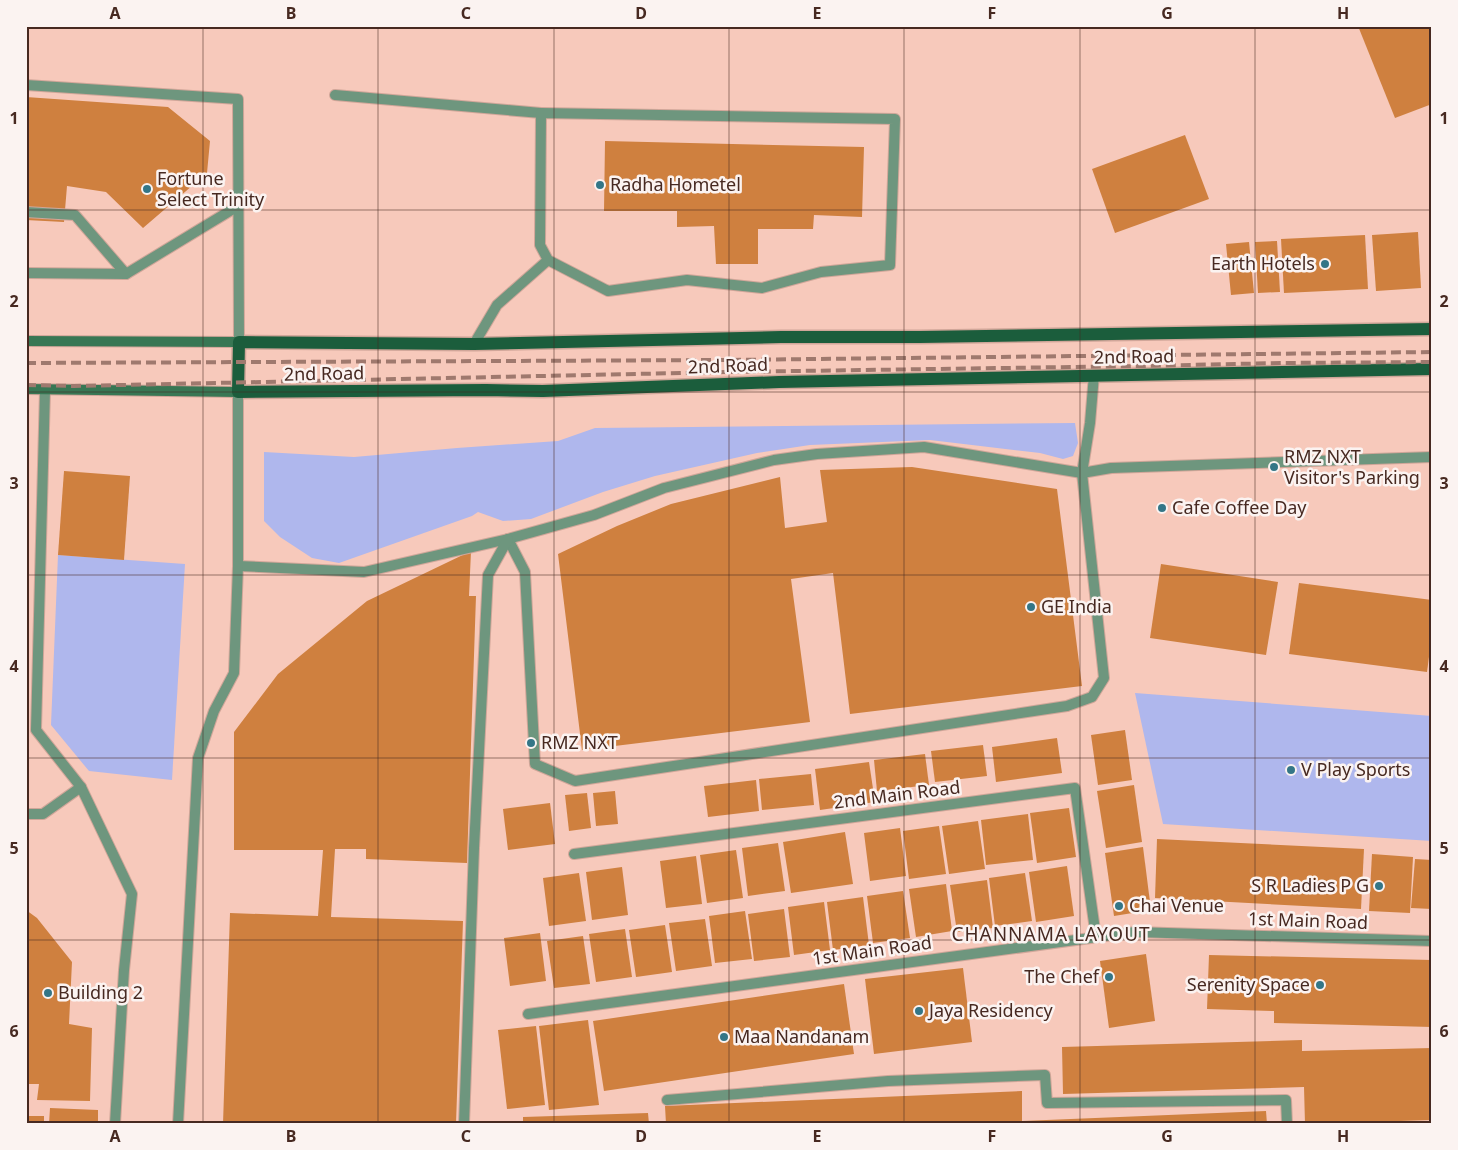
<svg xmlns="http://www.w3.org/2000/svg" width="1458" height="1150" viewBox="0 0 1458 1150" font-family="'Noto Sans',sans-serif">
	<rect width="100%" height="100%" fill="#f7c9bb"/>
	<g fill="#afb7ed">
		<path d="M1075 423 1078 443 1073 456 1063 459 1040 453 930 440 810 445 757 453 655 476 603 492 531 519 503 521 478 512 472 516 339 563 312 558 280 537 264 521V452L354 457 457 448 558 441 595 428Z"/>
		<path d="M58 555 185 564 172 780 89 771 51 725Z"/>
		<path d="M1135 693 1432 716V841L1163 824Z"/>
	</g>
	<g fill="#cf803f">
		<path d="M1358 26H1432V104L1395 118Z"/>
		<path d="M26 97 168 107 210 141 207 173 143 228 106 192 67 186 64 222 26 220Z"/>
		<path d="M1185 135 1209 199 1115 233 1092 169Z"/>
		<path d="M605 141 864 147 862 217 814 215 813 229H758V264H716L714 226 677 227V211H604Z"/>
		<path d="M1418 232 1421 288 1376 291 1372 235Z"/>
		<path d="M1365 235 1368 289 1284 293 1281 239Z"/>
		<path d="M1277 241 1280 292 1258 293 1255 242Z"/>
		<path d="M1249 242 1254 293 1231 295 1226 244Z"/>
		<path d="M912 467 1057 489 1082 686 850 714 833 573 791 579 810 722 582 750 558 554 617 526 671 504 780 477 785 528 827 522 820 470Z"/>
		<path d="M64 471 130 476 124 560 58 555Z"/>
		<path d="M471 551 469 596H476L467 863 366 859V849H335L331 917 463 921 456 1124H223L230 913 318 916 323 850H234V732L278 674 367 601Z"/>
		<path d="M1161 564 1278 582 1266 655 1150 638Z"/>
		<path d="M1299 583 1432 600V634L1427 672 1289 654Z"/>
		<path d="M1125 730 1132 780 1098 785 1091 735Z"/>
		<path d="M1057 738 1062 773 996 782 992 747Z"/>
		<path d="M983 745 987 776 935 782 931 751Z"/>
		<path d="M925 754 929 785 877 791 874 760Z"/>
		<path d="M869 762 875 802 820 810 815 769Z"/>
		<path d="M811 774 814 805 762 810 759 779Z"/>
		<path d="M756 780 759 811 708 817 704 786Z"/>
		<path d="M1134 785 1142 842 1106 848 1097 791Z"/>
		<path d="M615 791 618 824 596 826 593 793Z"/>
		<path d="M587 793 591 828 569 831 565 795Z"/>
		<path d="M550 803 555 844 508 850 503 809Z"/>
		<path d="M1069 808 1076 857 1037 863 1030 813Z"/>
		<path d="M1028 814 1033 860 986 865 981 820Z"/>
		<path d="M978 821 985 869 949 874 942 826Z"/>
		<path d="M939 826 946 874 909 879 903 831Z"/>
		<path d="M900 828 906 876 870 881 864 833Z"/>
		<path d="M845 832 853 884 791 893 783 842Z"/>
		<path d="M1157 839 1364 849 1361 909 1155 898Z"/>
		<path d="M778 843 785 891 748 896 742 848Z"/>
		<path d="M1143 847 1151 910 1114 916 1105 853Z"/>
		<path d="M736 850 743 898 707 903 700 855Z"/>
		<path d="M1372 854 1413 857 1410 913 1369 911Z"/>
		<path d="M696 856 702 904 666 908 660 861Z"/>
		<path d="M1415 859 1432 860V909L1411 908Z"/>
		<path d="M1067 866 1074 916 1036 922 1029 872Z"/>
		<path d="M622 867 628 915 592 920 586 872Z"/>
		<path d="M579 873 586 921 549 926 543 878Z"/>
		<path d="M1025 873 1032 921 995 926 989 878Z"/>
		<path d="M987 880 993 928 957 932 950 885Z"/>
		<path d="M946 884 952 931 916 937 909 889Z"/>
		<path d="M903 891 910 938 873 943 867 896Z"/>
		<path d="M863 897 869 945 833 950 827 902Z"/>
		<path d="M824 902 830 950 794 955 788 907Z"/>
		<path d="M784 909 790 957 754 961 748 914Z"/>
		<path d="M26 910 37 918 72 962 69 1024 92 1028 90 1101 37 1100 39 1084H26Z"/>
		<path d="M745 911 752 959 715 963 709 916Z"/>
		<path d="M705 919 712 966 676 971 669 923Z"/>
		<path d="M665 925 672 972 636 977 629 930Z"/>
		<path d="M625 929 632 977 596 982 589 934Z"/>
		<path d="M540 933 546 981 510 986 504 938Z"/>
		<path d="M583 936 590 984 554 988 547 941Z"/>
		<path d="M1146 954 1155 1021 1109 1028 1100 961Z"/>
		<path d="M1209 955 1432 960V1027L1274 1023V1011L1207 1009Z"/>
		<path d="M963 968 972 1042 874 1054 865 979Z"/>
		<path d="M844 984 854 1054 604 1091 593 1021Z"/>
		<path d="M588 1020 599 1105 549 1110 539 1026Z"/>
		<path d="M536 1026 545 1105 507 1109 498 1030Z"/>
		<path d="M1302 1040V1051L1432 1048V1120L1305 1124 1304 1087 1063 1094 1062 1047Z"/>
		<path d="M1022 1091V1121L1266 1111 1267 1124H666L665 1106Z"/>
		<path d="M50 1108 98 1110V1124H49Z"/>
		<path d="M648 1113 649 1124H523V1117Z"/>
		<rect x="26" y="1116" width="18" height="8"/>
	</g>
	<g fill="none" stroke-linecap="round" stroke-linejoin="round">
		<g stroke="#d0a699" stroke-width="12">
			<g id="lane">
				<path d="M26 85 238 99 239 342"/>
				<path d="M335 95 541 113"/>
				<path d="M26 212 75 215 126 274"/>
				<path d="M26 273 126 274 238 206"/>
				<path d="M474 344 497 305 548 260 608 291 687 280 762 288 821 272 890 265 895 119 541 113 540 245 548 260"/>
				<path d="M45 390 36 730 81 787 132 894 124 970 115 1124"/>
				<path d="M508 539 525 572 535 764 575 781 1067 706 1092 697 1104 678 1082 473 1090 423 1094 375"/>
				<path d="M238 566 364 572 508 539 594 515 664 488 774 460 817 454 924 447 1082 473 1111 468 1432 457"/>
				<path d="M26 814H43L81 787"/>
				<path d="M178 1124 198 758 214 711 234 673 238 566V392"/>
				<path d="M464 1124 474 848 488 575 508 539"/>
			</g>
		</g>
		<g stroke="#d0a699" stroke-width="12">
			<g id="street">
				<path d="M574 854 1075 788 1096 937"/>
				<path d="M528 1014 1135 932 1432 941"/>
				<path d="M667 1100 888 1081 1045 1075 1047 1103 1286 1100 1287 1124"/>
			</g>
		</g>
		<g stroke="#d0a699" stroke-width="12">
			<g id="secondary">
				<path d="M26 341 239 342"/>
				<path d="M26 389 238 392"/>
			</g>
		</g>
		<g stroke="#d0a699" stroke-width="15">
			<path id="primary" d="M1432 329 920 337H781L474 344 239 342 238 392 486 390 543 391 779 382 1432 369"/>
		</g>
		<use href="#lane" stroke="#6e967e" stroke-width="10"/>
		<use href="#street" stroke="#6e967e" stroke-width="10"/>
		<use href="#secondary" stroke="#387754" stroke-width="10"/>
		<use href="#primary" stroke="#1b5d3c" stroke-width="12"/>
		<g stroke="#9f796e" stroke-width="4" stroke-dasharray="10 5" stroke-linecap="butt">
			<path d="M26 363 728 360 1432 352"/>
			<path d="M26 385 74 386 728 372 1140 366 1281 363 1432 362"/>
		</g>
	</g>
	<path fill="none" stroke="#472921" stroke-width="1" stroke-opacity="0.55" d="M203 26V1124M378 26V1124M554 26V1124M729 26V1124M904 26V1124M1080 26V1124M1255 26V1124M26 210H1432M26 392H1432M26 575H1432M26 758H1432M26 940H1432"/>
	<g fill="#347687" stroke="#fbf3f1" stroke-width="2">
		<circle cx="600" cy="185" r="5"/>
		<circle cx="147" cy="189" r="5"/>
		<circle cx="1325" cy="264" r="5"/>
		<circle cx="1274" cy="467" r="5"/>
		<circle cx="1162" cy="508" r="5"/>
		<circle cx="1031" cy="607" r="5"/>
		<circle cx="531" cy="743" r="5"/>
		<circle cx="1291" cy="770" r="5"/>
		<circle cx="1379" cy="886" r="5"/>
		<circle cx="1119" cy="906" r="5"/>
		<circle cx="1109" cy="977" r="5"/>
		<circle cx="1320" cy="985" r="5"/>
		<circle cx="48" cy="993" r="5"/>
		<circle cx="919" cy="1011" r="5"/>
		<circle cx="724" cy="1037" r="5"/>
	</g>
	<g text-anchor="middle" stroke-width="5" stroke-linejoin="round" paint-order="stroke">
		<g font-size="18" fill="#472921" stroke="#fbf3f1" text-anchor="start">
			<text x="157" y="185">Fortune<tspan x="157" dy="21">Select Trinity</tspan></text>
			<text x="610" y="191">Radha Hometel</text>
			<text x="1315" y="270" text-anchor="end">Earth Hotels</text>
			<text x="1284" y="463">RMZ NXT<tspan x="1284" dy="21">Visitor's Parking</tspan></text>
			<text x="1172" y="514">Cafe Coffee Day</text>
			<text x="1041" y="613">GE India</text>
			<text x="541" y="749">RMZ NXT</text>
			<text x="1301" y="776">V Play Sports</text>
			<text x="1369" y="892" text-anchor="end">S R Ladies P G</text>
			<text x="1129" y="912">Chai Venue</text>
			<text x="1099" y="983" text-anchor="end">The Chef</text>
			<text x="1310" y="991" text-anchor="end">Serenity Space</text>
			<text x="58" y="999">Building 2</text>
			<text x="929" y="1017">Jaya Residency</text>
			<text x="734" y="1043">Maa Nandanam</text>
		</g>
		<g font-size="18" fill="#472921" stroke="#fbf3f1">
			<text transform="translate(1134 357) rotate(-1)" y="6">2nd Road</text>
			<text transform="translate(728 366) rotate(-2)" y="6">2nd Road</text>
			<text transform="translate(324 374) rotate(-1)" y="6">2nd Road</text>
			<text transform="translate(897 795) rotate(-7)" y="6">2nd Main Road</text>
			<text transform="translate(1308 921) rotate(2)" y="6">1st Main Road</text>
			<text transform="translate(872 951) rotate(-8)" y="6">1st Main Road</text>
		</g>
		<g font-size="19" letter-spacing="1" fill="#472921" stroke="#fbf3f1">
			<text x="1051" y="941">CHANNAMA LAYOUT</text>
		</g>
	</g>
	<rect width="1458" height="1150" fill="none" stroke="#fbf3f1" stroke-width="55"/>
	<rect x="28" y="28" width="1402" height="1094" fill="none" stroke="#472921" stroke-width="2"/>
	<g font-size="16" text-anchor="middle" font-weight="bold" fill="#472921">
		<text x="115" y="19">A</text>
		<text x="291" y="19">B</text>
		<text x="466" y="19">C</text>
		<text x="641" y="19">D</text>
		<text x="817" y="19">E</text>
		<text x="992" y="19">F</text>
		<text x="1167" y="19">G</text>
		<text x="1343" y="19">H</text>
		<text x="14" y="124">1</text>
		<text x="1444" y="124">1</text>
		<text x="14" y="307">2</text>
		<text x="1444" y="307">2</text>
		<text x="14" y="489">3</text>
		<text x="1444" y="489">3</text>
		<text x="14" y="672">4</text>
		<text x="1444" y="672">4</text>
		<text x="14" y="854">5</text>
		<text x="1444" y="854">5</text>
		<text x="14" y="1037">6</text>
		<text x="1444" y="1037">6</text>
		<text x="115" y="1142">A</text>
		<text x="291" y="1142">B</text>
		<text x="466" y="1142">C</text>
		<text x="641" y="1142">D</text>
		<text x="817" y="1142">E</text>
		<text x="992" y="1142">F</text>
		<text x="1167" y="1142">G</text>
		<text x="1343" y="1142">H</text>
	</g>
</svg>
